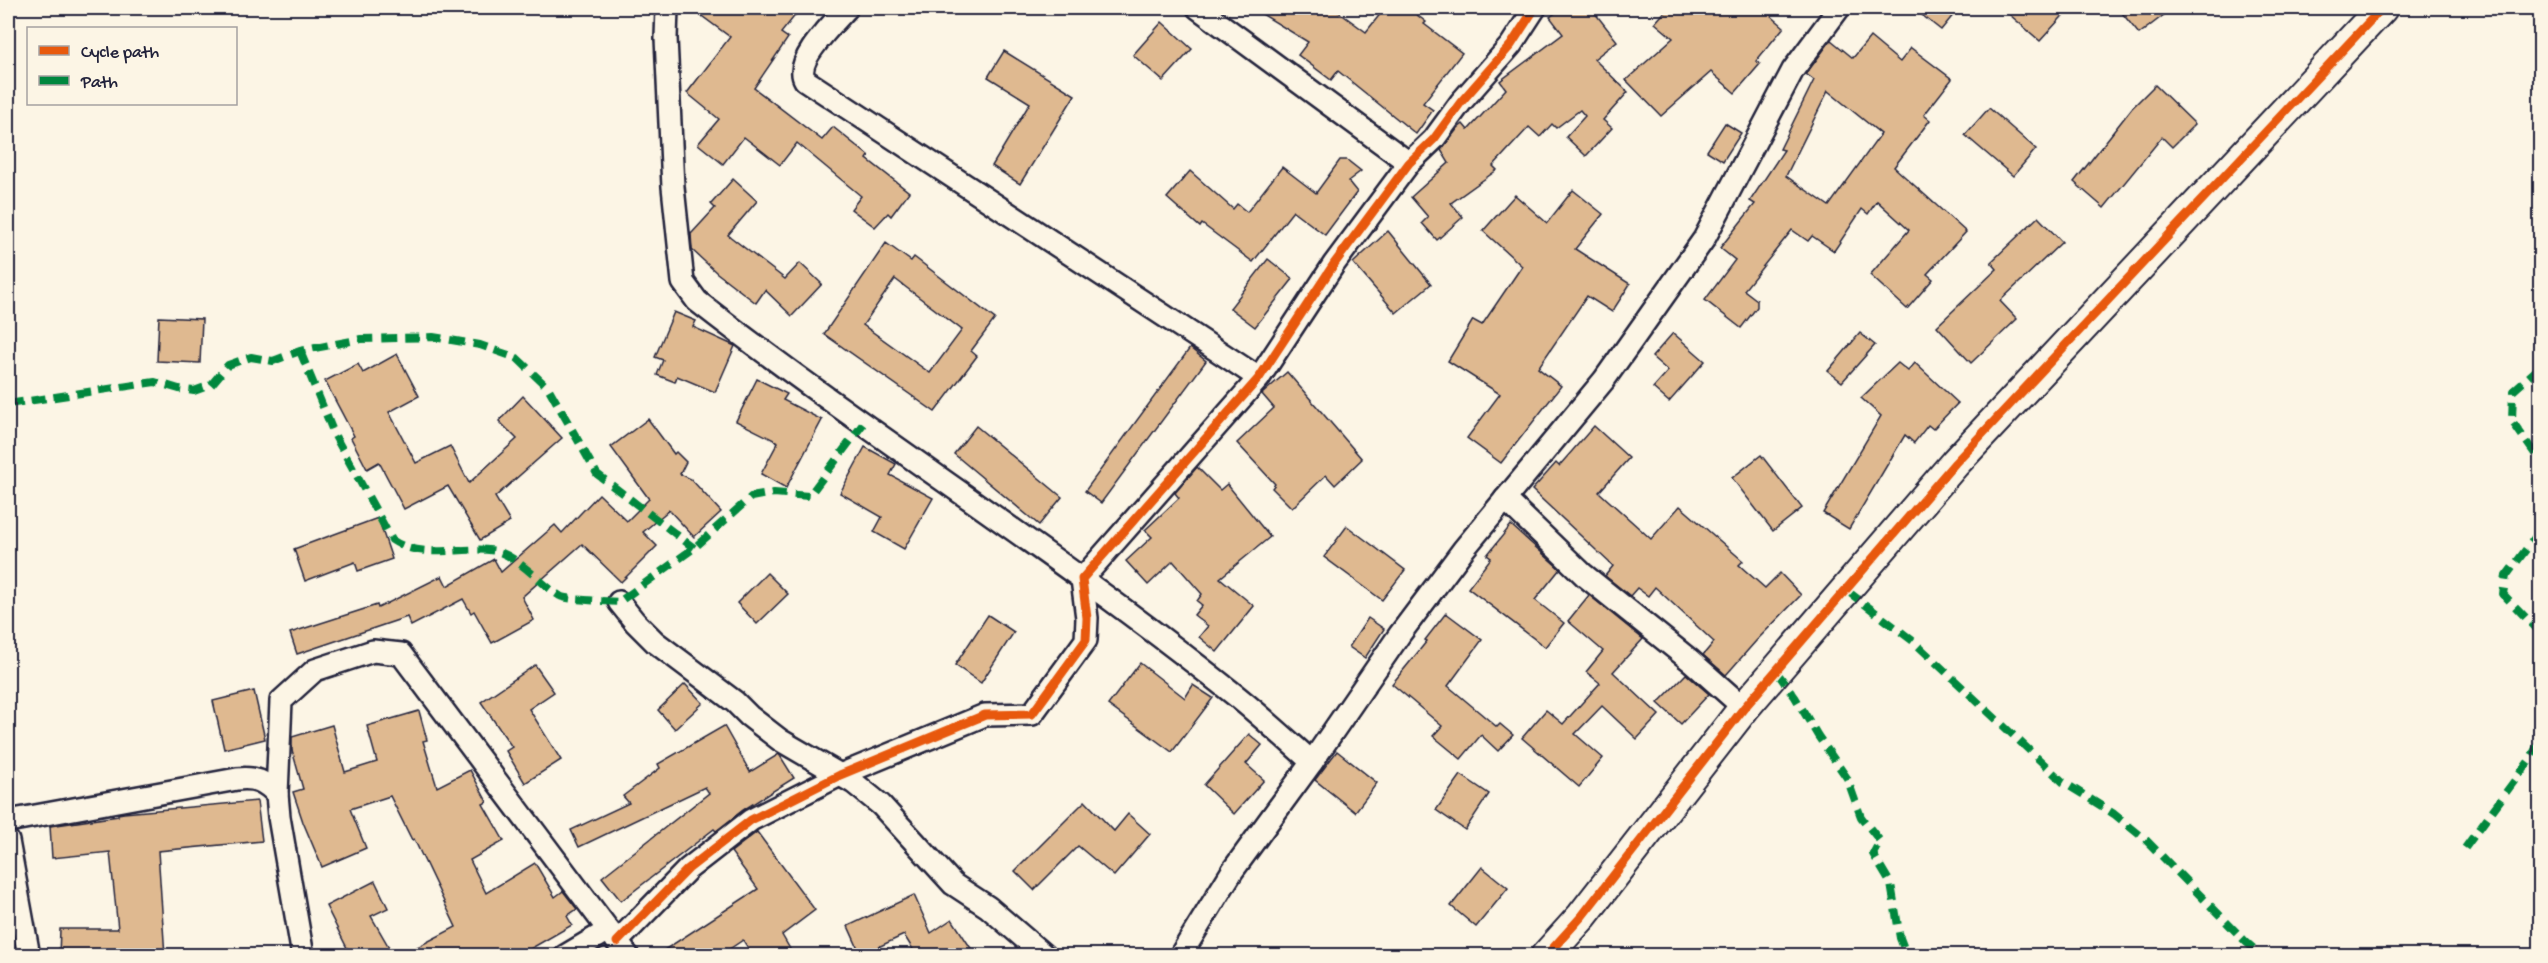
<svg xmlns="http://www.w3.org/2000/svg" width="2548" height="963" viewBox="0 0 2548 963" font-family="'Gochi Hand',sans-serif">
	<rect width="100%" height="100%" fill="#fcf5e5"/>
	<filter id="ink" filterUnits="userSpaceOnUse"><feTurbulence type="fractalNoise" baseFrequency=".0167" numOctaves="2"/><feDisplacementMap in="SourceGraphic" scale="12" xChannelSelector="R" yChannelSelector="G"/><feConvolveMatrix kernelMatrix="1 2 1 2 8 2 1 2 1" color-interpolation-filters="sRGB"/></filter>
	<g filter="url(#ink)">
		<g fill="#dfb990" stroke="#22223b" stroke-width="1.5" fill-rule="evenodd">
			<path d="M691 8H801L781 33 788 38 754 88 822 140 833 127 869 156 867 159 909 192 891 216 888 213 875 227 851 209 861 196 797 143 780 165 744 137 723 164 698 144 719 119 687 93 730 37Z"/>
			<path d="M1252 8H1333L1366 32 1385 8H1408L1426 22 1424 24 1462 53 1423 103 1433 110 1416 134 1338 71 1331 80 1298 55 1308 42Z"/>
			<path d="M1562 8H1591L1617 41 1594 59 1628 92 1603 120 1612 128 1586 156 1566 137 1585 116 1580 110 1556 128 1552 124 1540 137 1529 127 1493 166 1497 170 1451 203 1463 217 1437 240 1422 223 1428 217 1411 197 1449 163 1441 150 1458 128 1463 124 1468 130 1506 89 1500 81 1563 34 1550 17Z"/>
			<path d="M1668 8H1762L1784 27 1756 61 1760 64 1735 93 1711 72 1661 116 1626 80 1673 38 1655 23Z"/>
			<path d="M1913 8H1959L1941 30Z"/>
			<path d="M2002 8H2070L2040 41Z"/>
			<path d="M2118 8H2173L2139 34Z"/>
			<path d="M1162 22 1192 49 1163 81 1133 55Z"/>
			<path d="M1870 37 1900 62 1911 48 1952 79 1924 115 1930 120 1894 167 1966 232 1927 274 1933 279 1907 309 1870 275 1909 230 1877 201 1868 214 1862 209 1834 251 1812 236 1808 241 1792 230 1744 290 1757 300V307L1741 328 1705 300 1735 260 1720 248 1755 204 1750 201 1784 150 1780 149 1814 80 1806 74 1831 40 1853 58ZM1828 91 1881 134 1829 206 1786 176Z"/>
			<path d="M1004 51 1075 95 1020 184 992 166 1030 103 988 77Z"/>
			<path d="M2155 85 2195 124 2172 147 2162 137 2104 208 2074 182 2132 108Z"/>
			<path d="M1989 108 2036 149 2013 176 1965 135Z"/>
			<path d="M1725 123 1741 133 1723 161 1707 151Z"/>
			<path d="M1340 160H1347L1361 171 1348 181 1357 192 1325 235 1293 211 1253 262 1202 224 1200 227 1167 198 1190 171 1233 209 1237 204 1247 212 1282 167 1316 193Z"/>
			<path d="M733 179 757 201 728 235 785 279 800 263 822 284 792 316 765 290 756 303 717 273 692 250 691 234 715 208 711 204Z"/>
			<path d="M1573 190 1603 214 1575 249 1630 284 1612 312 1587 296 1538 368 1561 386 1501 463 1467 438 1500 394 1448 361 1473 320 1482 325 1522 266 1483 231 1515 195 1547 223Z"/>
			<path d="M2038 217 2062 242 2000 301 2017 319 1971 363 1937 326 1997 269 1991 262Z"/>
			<path d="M1388 231 1431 284 1396 313 1353 263Z"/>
			<path d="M886 243 911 261 914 257 995 319 971 351 977 356 935 412 824 334ZM895 279 962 330 930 373 863 325Z"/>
			<path d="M1268 259 1293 279 1255 327 1230 308Z"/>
			<path d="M674 312 696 321 693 327 735 346 715 392 677 376 675 382 657 375 663 360 655 357Z"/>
			<path d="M159 317 202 319 200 363 157 361Z"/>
			<path d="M1673 333 1705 361 1669 402 1653 388 1668 371 1652 357Z"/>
			<path d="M1860 333 1875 345 1842 382 1828 371Z"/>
			<path d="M1190 348 1206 361 1101 503 1085 491Z"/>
			<path d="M397 354 419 396 389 412 416 463 450 446 469 483 517 439 499 421 523 396 562 438 495 497 510 522 480 540 448 486 404 509 379 462 367 469 351 438 354 436 325 381 358 364 363 373Z"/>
			<path d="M1898 363 1908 371 1915 363 1958 403 1933 429 1928 425 1914 443 1905 435 1849 529 1823 513 1881 416 1861 398Z"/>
			<path d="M1287 372 1362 459 1335 485 1326 475 1292 508 1272 488 1275 484 1237 443 1274 408 1262 394Z"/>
			<path d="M757 379 787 394 783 400 822 420 786 488 761 474 778 442 736 421Z"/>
			<path d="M648 419 674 454 676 452 686 462 680 474 691 479 721 512 694 537 669 510 643 532 657 546 621 582 582 544 522 597 534 620 492 643 474 611 471 613 463 599 411 626 407 617 297 654 290 633 377 605 378 608 442 576 447 586 494 559 501 572 555 525 562 533 599 494 627 521 649 499 611 447Z"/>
			<path d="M976 426 1062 497 1039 525 954 454Z"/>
			<path d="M1594 426 1629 458 1599 492 1651 539 1680 506 1743 561 1739 565 1765 588 1780 573 1801 595 1756 641 1726 675 1703 655 1714 642 1655 587 1648 596 1637 588 1630 596 1605 576 1613 566 1532 490 1556 463 1559 466Z"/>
			<path d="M865 447 896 464 890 475 933 498 904 549 874 532 882 517 840 493Z"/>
			<path d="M1761 455 1802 508 1773 531 1732 478Z"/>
			<path d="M1197 467 1220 490 1227 484 1270 537 1220 578 1254 606 1217 652 1199 637 1208 626 1194 615 1202 605 1197 601 1202 594 1173 561 1148 585 1126 561 1152 537 1145 530 1179 498 1175 493Z"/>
			<path d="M378 518 392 559 358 571 355 562 305 581 294 549Z"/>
			<path d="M1511 525 1560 569 1535 600 1564 623 1545 647 1468 588 1491 558 1487 555Z"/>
			<path d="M1347 526 1405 570 1382 600 1324 557Z"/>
			<path d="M767 573 788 594 757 624 737 603Z"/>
			<path d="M1589 595 1643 639 1613 672 1659 715 1637 739 1602 706 1575 734 1603 758 1579 787 1522 738 1546 710 1563 724 1600 683 1586 672 1603 651 1568 621Z"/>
			<path d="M1446 613 1482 640 1448 686 1497 727 1500 724 1513 735 1498 751 1481 735 1461 759 1433 736 1442 726 1392 684 1427 641 1425 640Z"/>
			<path d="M988 615 1014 632 981 683 955 665Z"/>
			<path d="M1368 618 1384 629 1365 658 1349 647Z"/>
			<path d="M1140 663 1185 698 1193 685 1213 698 1172 752 1108 705Z"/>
			<path d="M535 665 554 692 529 709 561 760 525 783 506 751 512 747 481 702Z"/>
			<path d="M1686 674 1709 694 1681 724 1658 703Z"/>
			<path d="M685 684 703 703 675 729 658 710Z"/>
			<path d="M254 691 265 739 224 749 213 701Z"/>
			<path d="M419 711 427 740 423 741 437 787 470 770 487 802 483 804 504 841 470 860 486 893 535 863 555 897 563 891 577 909 567 916 572 925 518 956H400L456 927 414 839 412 840 390 796 350 809 366 848 322 867 303 822 293 792 303 789 292 750V737L332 725 345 772 377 762 367 726Z"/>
			<path d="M724 726 750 772 779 754 794 778 743 810 716 831 714 829 621 901 602 877 709 793 705 787 579 847 571 830 629 803 623 796 660 768 658 764Z"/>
			<path d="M1249 734 1262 745 1246 764 1264 780 1234 814 1204 785Z"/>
			<path d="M1337 751 1377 783 1355 812 1315 780Z"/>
			<path d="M1461 775 1489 794 1465 830 1436 810Z"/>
			<path d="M257 801 262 841 158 851 165 956H59L60 929H118L110 852 52 858 50 826 118 816V814L124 813Z"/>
			<path d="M1085 801 1114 831 1128 814 1150 834 1114 876 1078 846 1034 890 1015 871Z"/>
			<path d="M757 832 815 910 782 935 794 956H753L743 940 719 956H655L758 889 731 852Z"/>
			<path d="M1482 867 1508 888 1476 927 1451 906Z"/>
			<path d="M375 881 388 908 371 916 394 956H351L326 906Z"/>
			<path d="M914 895 931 933 952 919 976 956H917L904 935 861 955 848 926Z"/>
		</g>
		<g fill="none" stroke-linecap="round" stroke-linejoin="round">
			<g stroke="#22223b" stroke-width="26">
				<g id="street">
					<path d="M667 8 666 38 673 187 683 282 697 301C870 436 1058 553 1230 691 1258 713 1285 738 1312 762"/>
					<path d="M847 8C835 22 793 61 805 80L1259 378"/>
					<path d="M1198 8 1409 163"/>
					<path d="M1505 499 1584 575 1691 661 1744 708"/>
					<path d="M619 602 635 622 655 642 735 702 749 716 780 740 854 783 881 805 953 884 988 907 1045 956"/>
					<path d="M277 794 281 701 315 670 373 651 401 654 628 956"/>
					<path d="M8 821 237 779C256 777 264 781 277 794L279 817 303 956"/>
					<path d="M8 841 29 956"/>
					<path d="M617 942 688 869 751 820 840 775 985 715 1032 714 1086 640 1087 618 1082 579 1259 378 1334 264 1409 163 1434 139 1461 102 1511 45 1535 8"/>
					<path d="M565 956 607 931"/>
					<path d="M1180 956 1233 870 1312 762 1400 634 1463 550 1604 380 1704 239 1793 70 1839 8"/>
				</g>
			</g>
			<g stroke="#22223b" stroke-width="34">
				<path id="secondary" d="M1546 956 1582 916 1744 708 1955 463 2382 8"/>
			</g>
			<use href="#street" stroke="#fcf5e5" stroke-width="21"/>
			<use href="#secondary" stroke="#fcf5e5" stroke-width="30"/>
			<g stroke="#00873e" stroke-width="8" stroke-dasharray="15 8" stroke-linecap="butt">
				<path d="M300 351 335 436 392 540C423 561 461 545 496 551 516 555 542 585 560 596 566 600 608 601 619 602L694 548 751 497 774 493 809 496 863 424"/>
				<path d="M2540 367 2513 391 2512 421 2540 461"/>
				<path d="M8 404 155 382 179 389 194 391 211 385 228 365 251 357 273 361 300 351 361 339 433 337 480 345 517 358 549 389 597 474 694 548"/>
				<path d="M2540 531 2506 576 2503 594 2540 632"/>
				<path d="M1846 590 1913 641 2063 782 2114 814 2145 839 2246 942 2262 956"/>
				<path d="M1776 671 1795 697 1818 736 1847 778 1861 817 1880 841 1873 854 1891 884 1900 938 1907 956"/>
				<path d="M2465 848 2529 761 2540 741"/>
			</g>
			<g stroke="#fcf5e5" stroke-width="13">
				<g id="cycleway">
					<path d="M617 942 688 869 751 820 840 775 985 715 1032 714 1086 640 1087 618 1082 579 1259 378 1334 264 1409 163 1434 139 1461 102 1511 45 1535 8"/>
					<path d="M1546 956 1582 916 1744 708 1955 463 2382 8"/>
				</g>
			</g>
			<use href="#cycleway" stroke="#e8590c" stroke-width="9"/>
		</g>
	</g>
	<rect width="2548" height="963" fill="none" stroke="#fcf5e5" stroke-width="30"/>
	<rect x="15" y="15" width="2518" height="933" fill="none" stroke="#22223b" stroke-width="2" filter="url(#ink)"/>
	<rect x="27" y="27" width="210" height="78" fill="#fcf5e5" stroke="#a5a1a1" stroke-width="1.5"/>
	<rect x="39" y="46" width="30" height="9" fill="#e8590c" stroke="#a5a1a1" stroke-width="1.5"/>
	<text x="81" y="57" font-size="18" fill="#22223b">Cycle path</text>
	<rect x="39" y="76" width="30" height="9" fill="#00873e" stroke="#a5a1a1" stroke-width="1.5"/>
	<text x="81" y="87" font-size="18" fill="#22223b">Path</text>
</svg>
